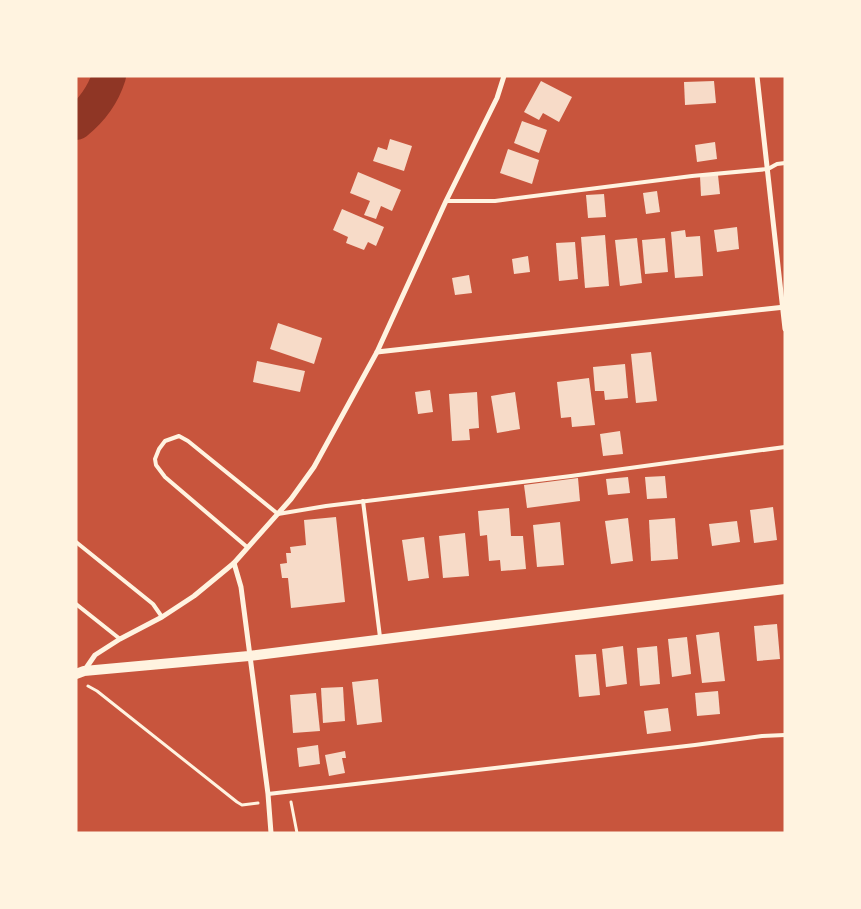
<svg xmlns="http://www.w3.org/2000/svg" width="861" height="909" viewBox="0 0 861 909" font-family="'Noto Sans',sans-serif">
	<rect width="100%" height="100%" fill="#c8553d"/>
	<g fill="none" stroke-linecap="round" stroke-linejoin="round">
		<path stroke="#8f3625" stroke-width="34" d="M76 123C91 111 103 95 109 76"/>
	</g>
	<g fill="#f7dbc8">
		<path d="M541 81 572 97 559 122 543 113 539 120 524 112Z"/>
		<path d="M714 81 716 103 685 105 684 82Z"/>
		<path d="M522 121 547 130 539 153 514 143Z"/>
		<path d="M390 139 412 146 404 171 373 161 378 147 387 150Z"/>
		<path d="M715 142 717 159 697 162 695 145Z"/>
		<path d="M508 149 539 160 532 184 500 173Z"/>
		<path d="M358 172 401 190 392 211 381 206 376 219 364 215 370 201 350 193Z"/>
		<path d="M718 175 720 194 701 196 700 176Z"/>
		<path d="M657 191 660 212 646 214 643 193Z"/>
		<path d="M604 194 606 217 588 218 586 195Z"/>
		<path d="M342 209 384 227 376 246 368 242 364 250 346 243 348 237 333 230Z"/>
		<path d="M737 227 739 249 717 252 714 230Z"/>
		<path d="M685 230 686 237 700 236 703 276 675 278 671 232Z"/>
		<path d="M605 235 609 286 585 288 581 237Z"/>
		<path d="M637 238 642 283 620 286 615 240Z"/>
		<path d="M665 238 668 272 645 274 642 240Z"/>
		<path d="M575 242 578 279 559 281 556 243Z"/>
		<path d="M528 256 530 272 514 274 512 259Z"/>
		<path d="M469 275 472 293 455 295 452 278Z"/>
		<path d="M278 323 322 338 314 364 270 349Z"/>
		<path d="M651 352 657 401 636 403 631 354Z"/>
		<path d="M257 361 305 371 300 392 253 382Z"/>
		<path d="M625 364 628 398 605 400 604 391H595L593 367Z"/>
		<path d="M589 378 595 425 572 427 571 417 561 418 557 382Z"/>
		<path d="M430 390 433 412 418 414 415 392Z"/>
		<path d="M477 392 479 428 469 429 470 440 452 441 449 394Z"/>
		<path d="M515 392 520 429 497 433 491 396Z"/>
		<path d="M620 431 623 454 603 456 600 434Z"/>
		<path d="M665 476 667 498 647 499 645 477Z"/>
		<path d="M628 477 630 493 608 495 606 479Z"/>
		<path d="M578 478 580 501 527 508 524 485Z"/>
		<path d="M773 507 777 540 754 543 750 510Z"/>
		<path d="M509 508 511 536H523L526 569 501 571 500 560 489 561 487 535 480 536 478 511Z"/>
		<path d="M336 517 345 602 291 608 288 578H282L280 564 287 563 286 553H291L290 547 306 545 304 520Z"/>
		<path d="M628 518 633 561 611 564 605 521Z"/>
		<path d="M675 518 678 559 651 561 649 520Z"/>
		<path d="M737 521 740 542 712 546 709 524Z"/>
		<path d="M560 522 564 565 537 567 533 525Z"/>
		<path d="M465 533 469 576 443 578 439 536Z"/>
		<path d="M424 537 429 578 408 581 402 540Z"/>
		<path d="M777 624 780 659 757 661 754 626Z"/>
		<path d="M719 632 725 681 702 683 696 635Z"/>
		<path d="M687 637 691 674 672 677 668 639Z"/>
		<path d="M623 646 627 684 606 687 602 649Z"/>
		<path d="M657 646 660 684 640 686 637 648Z"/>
		<path d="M596 654 600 695 579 697 575 655Z"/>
		<path d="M378 679 382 722 357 725 352 682Z"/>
		<path d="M343 687 345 721 323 723 321 688Z"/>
		<path d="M718 691 720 714 697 716 695 693Z"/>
		<path d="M316 693 320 731 293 733 290 695Z"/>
		<path d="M668 708 671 731 647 734 644 711Z"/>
		<path d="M318 745 320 764 299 767 297 748Z"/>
		<path d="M345 751 346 758H342L345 773 329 776 325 755Z"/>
	</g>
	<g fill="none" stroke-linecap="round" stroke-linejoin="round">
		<g stroke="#fff3e0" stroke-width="3">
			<path d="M88 686 97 691 237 802 242 805 258 803"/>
			<path d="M291 802 297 833"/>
		</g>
		<g stroke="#fff3e0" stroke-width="4">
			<path d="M446 201H495L692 176 768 169 777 164 785 163"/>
			<path d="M363 501 380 637"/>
			<path d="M76 542 153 604 162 617"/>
			<path d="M247 547 165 477 156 465 155 459 159 449 165 441 179 436 188 441 278 514 326 506 571 476 785 447"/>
			<path d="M76 604 120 639"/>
			<path d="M268 794 695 745 762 736 785 735"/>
		</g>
		<g stroke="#fff3e0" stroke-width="5">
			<path d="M757 76 785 329"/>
			<path d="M377 352 785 307"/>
			<path d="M234 563 241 587 268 794 271 833"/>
			<path d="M84 671 95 655 120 639 162 617 194 596 234 563 291 499 314 467 377 352 446 201 497 98 504 76"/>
		</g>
		<path stroke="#fff3e0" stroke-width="10" d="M76 674 84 671 249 656 785 589"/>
	</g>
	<rect width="861" height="909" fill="none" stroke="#fff3e0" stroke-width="155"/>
</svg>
